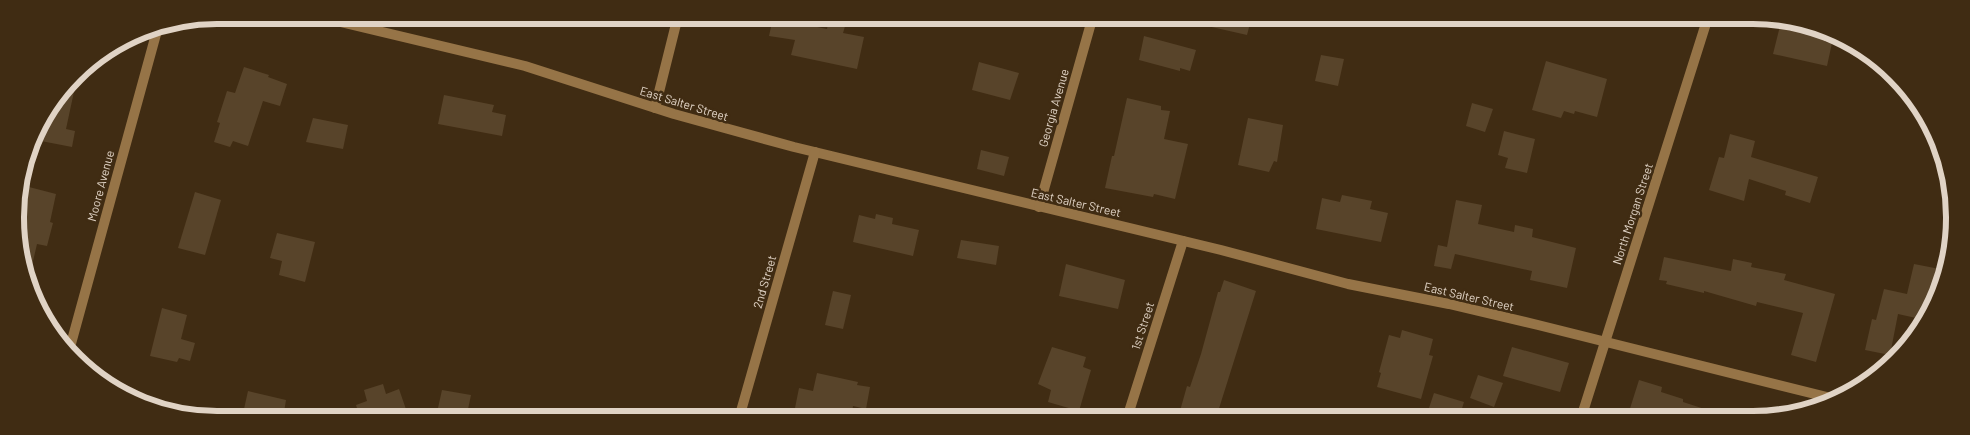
<svg xmlns="http://www.w3.org/2000/svg" width="1970" height="435" viewBox="0 0 1970 435" font-family="Barlow,sans-serif">
	<rect width="100%" height="100%" fill="#402c13"/>
	<g fill="#58442a">
		<path d="M1195 16H1252L1247 35 1194 23Z"/>
		<path d="M773 18 827 29 829 19 846 23 843 33 864 37 857 69 791 55 795 40 769 36Z"/>
		<path d="M1782 18 1807 26 1806 30 1826 34 1825 42 1832 43 1827 66 1773 54Z"/>
		<path d="M1144 36 1196 50 1190 71 1180 68V71L1139 60Z"/>
		<path d="M1321 55 1344 59 1338 86 1315 81Z"/>
		<path d="M1546 61 1607 79 1597 117 1575 111 1574 114 1564 111 1561 118 1532 110Z"/>
		<path d="M979 62 1019 73 1010 100 972 90Z"/>
		<path d="M244 67 269 75 268 77 287 84 280 106 263 101 248 146 233 141 230 147 214 142 220 123 217 122 227 91 235 93Z"/>
		<path d="M78 73 66 129 75 131 72 147 41 141 46 115Z"/>
		<path d="M444 95 494 105 492 112 506 115 502 136 438 124Z"/>
		<path d="M1127 98 1161 106V110L1170 111 1164 139 1188 144 1175 199 1154 194 1153 197 1105 188 1112 156H1114Z"/>
		<path d="M1472 103 1493 109 1485 132 1466 126Z"/>
		<path d="M313 118 348 125 343 149 306 142Z"/>
		<path d="M1248 118 1283 125 1277 162 1274 161 1269 172 1238 165Z"/>
		<path d="M1504 131 1535 139 1527 173 1505 168 1508 158 1498 155Z"/>
		<path d="M1730 134 1755 141 1751 157 1818 177 1810 203 1785 195 1786 191 1749 179 1744 201 1709 190 1719 157 1724 158Z"/>
		<path d="M981 150 1009 157 1004 176 977 169Z"/>
		<path d="M29 187 56 194 50 222 53 223 47 246 37 244 28 283 22 270 15 204 17 197 26 199Z"/>
		<path d="M195 192 221 200 205 255 178 248Z"/>
		<path d="M1342 195 1372 201 1370 209 1388 213 1381 242 1316 229 1322 198 1340 202Z"/>
		<path d="M1456 200 1482 205 1478 224 1514 232 1515 225 1533 229 1532 237 1576 248 1567 288 1530 280 1532 271 1455 254 1451 269 1434 266 1438 245 1447 247Z"/>
		<path d="M876 214 893 218 892 224 919 230 913 256 853 242 859 215 875 219Z"/>
		<path d="M277 233 315 242 305 282 279 275 282 261 270 258Z"/>
		<path d="M961 240 999 246 996 265 957 258Z"/>
		<path d="M1664 257 1731 271 1733 259 1752 263 1751 267 1786 274 1784 280 1835 294 1816 362 1791 355 1803 313 1757 302 1756 306 1704 291V293L1666 284 1667 281 1659 280Z"/>
		<path d="M1066 264 1125 280 1118 309 1059 296Z"/>
		<path d="M1914 264 1945 270 1934 307 1925 320 1898 314 1890 355 1865 350 1872 319 1876 320 1884 289 1907 294Z"/>
		<path d="M1224 280 1256 291 1216 418H1178L1187 386 1190 387 1201 354 1218 292H1220Z"/>
		<path d="M833 291 851 295 843 329 825 325Z"/>
		<path d="M162 308 187 315 181 339 195 343 190 361 179 358 177 362 150 356Z"/>
		<path d="M1402 330 1433 339 1429 355 1433 356 1421 399 1377 387 1381 373 1379 372 1389 335 1400 338Z"/>
		<path d="M1052 347 1086 357 1083 367 1091 370 1079 411 1048 402 1051 390 1038 384Z"/>
		<path d="M1512 347 1569 363 1560 392 1503 376Z"/>
		<path d="M817 373 858 382 857 385 870 387 866 409 853 406 851 418H793L799 388 813 391Z"/>
		<path d="M1478 375 1503 383 1494 407 1470 398Z"/>
		<path d="M1639 380 1662 387 1661 392 1683 399V402L1723 415 1722 418H1627Z"/>
		<path d="M383 384 386 394 399 389 409 418H360L356 405 367 401 364 390Z"/>
		<path d="M442 390 471 395 467 414 438 408Z"/>
		<path d="M248 391 286 400 283 418H242Z"/>
		<path d="M1434 393 1464 402 1459 418H1443L1427 414Z"/>
	</g>
	<g fill="none" stroke-linecap="round" stroke-linejoin="round">
		<g stroke="#967447" stroke-width="10">
			<path d="M311 15 525 66 674 114 794 147 1221 250 1348 284 1449 304 1538 325 1839 400"/>
			<path d="M655 108 678 16"/>
			<path d="M1039 207 1093 16"/>
			<path d="M69 351 158 27"/>
			<path d="M739 418 815 152"/>
			<path d="M1127 418 1183 241"/>
			<path d="M1581 418 1708 17"/>
		</g>
	</g>
	<g text-anchor="middle" stroke-width="5" stroke-linejoin="round" paint-order="stroke">
		<g font-size="12" fill="#e0d3c5" stroke="#402c13">
			<text transform="translate(684 104) rotate(17)" y="4">East Salter Street</text>
			<text transform="translate(1054 108) rotate(-74)" y="4">Georgia Avenue</text>
			<text transform="translate(101 186) rotate(-75)" y="4">Moore Avenue</text>
			<text transform="translate(1076 203) rotate(13)" y="4">East Salter Street</text>
			<text transform="translate(1633 214) rotate(-72)" y="4">North Morgan Street</text>
			<text transform="translate(765 282) rotate(-74)" y="4">2nd Street</text>
			<text transform="translate(1469 297) rotate(13)" y="4">East Salter Street</text>
			<text transform="translate(1143 326) rotate(-72)" y="4">1st Street</text>
		</g>
	</g>
	<path d="M0 0H1970V435H0ZM217 24H1753A193 193 0 0 1 1946 217V218A193 193 0 0 1 1753 411H217A193 193 0 0 1 24 218V217A193 193 0 0 1 217 24Z" fill="#402c13" fill-rule="evenodd"/>
	<path fill="none" stroke="#e0d3c5" stroke-width="6" d="M217 24H1753A193 193 0 0 1 1946 217V218A193 193 0 0 1 1753 411H217A193 193 0 0 1 24 218V217A193 193 0 0 1 217 24Z"/>
</svg>
